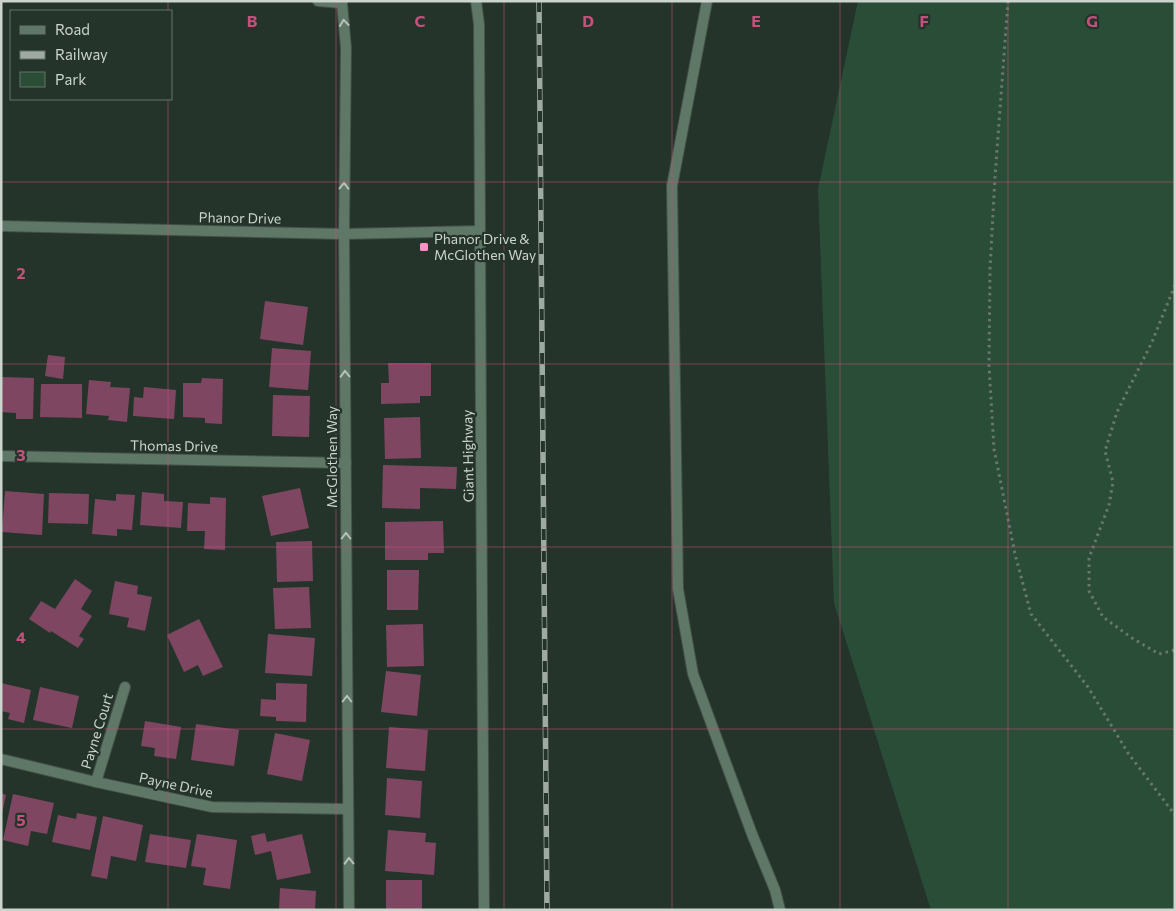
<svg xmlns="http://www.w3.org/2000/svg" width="1176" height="911" viewBox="0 0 1176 911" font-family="Commissioner,sans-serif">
	<rect width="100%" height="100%" fill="#25342a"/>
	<path fill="#2a4d37" d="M858 1H1175V910H931L834 603 818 189Z"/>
	<g fill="#7f4661">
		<path d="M265 301 308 307 303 345 260 339Z"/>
		<path d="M272 348 311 351 308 390 269 387Z"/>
		<path d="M48 355 65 357 63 379 45 376Z"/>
		<path d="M388 363H431V396H420V403L381 404V383H389Z"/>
		<path d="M1 377 34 378 33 419H16V413L1 412Z"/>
		<path d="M202 378 223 379 222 424 205 423V418L183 417V383H201Z"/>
		<path d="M89 380 111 382 110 387 130 388 127 422 108 420 109 416 86 414Z"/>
		<path d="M41 384H82V418L40 417Z"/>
		<path d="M144 387 176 390 174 419 133 416 134 397 143 398Z"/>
		<path d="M273 395 310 396 309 437 272 436Z"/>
		<path d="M420 417 421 458 385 459 384 418Z"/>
		<path d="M383 465 457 467 456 489 420 488V509L382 508Z"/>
		<path d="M300 488 309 528 271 536 262 496Z"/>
		<path d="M5 491 44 494 42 535 2 532Z"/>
		<path d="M142 492 164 494V501L183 502 181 528 140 525Z"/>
		<path d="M49 493 89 494 88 524 48 523Z"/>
		<path d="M116 494 135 495 132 530 117 529V536L92 534 95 499 116 501Z"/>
		<path d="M210 497 226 498 225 550 204 549 205 531H187L188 503 210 504Z"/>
		<path d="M443 521 444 553H428V560H385V522Z"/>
		<path d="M312 541 313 581 277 582 276 542Z"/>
		<path d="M387 570H419L418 610H387Z"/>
		<path d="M75 579 92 591 81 609 92 616 79 636 84 639 78 648 51 631 50 633 29 619 41 601 55 609Z"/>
		<path d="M115 581 138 586 137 594 152 597 145 631 127 627 129 618 109 614Z"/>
		<path d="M309 587 311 628 275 629 273 588Z"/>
		<path d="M199 619 223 667 203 676 198 665 184 672 167 635Z"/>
		<path d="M423 624 424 666 387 667 386 625Z"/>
		<path d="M268 634 315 638 312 676 265 673Z"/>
		<path d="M386 671 421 675 417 716 381 712Z"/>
		<path d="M1 683 31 690 24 723 8 719 10 713 1 711Z"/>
		<path d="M276 683 307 684 306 722 276 721V717L260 716 261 699 276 700Z"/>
		<path d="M40 687 79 696 72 728 33 720Z"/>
		<path d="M145 721 181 727 176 759 154 756 155 748 141 746Z"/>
		<path d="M196 724 239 730 234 766 191 760Z"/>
		<path d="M389 727 428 730 425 771 386 768Z"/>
		<path d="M275 733 310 740 302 781 267 774Z"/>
		<path d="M387 778 422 781 420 818 385 815Z"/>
		<path d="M1 793 6 795 2 814H1Z"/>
		<path d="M13 794 54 803 47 834 31 831 28 846 3 840Z"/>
		<path d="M77 813 97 817 90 850 52 842 58 815 76 819Z"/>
		<path d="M103 816 143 825 136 861 111 856 107 879 91 876Z"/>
		<path d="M388 830 426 833 425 842 436 843 434 875 385 871Z"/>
		<path d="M265 833 267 842 302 834 311 873 277 880 271 851 255 855 251 836Z"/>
		<path d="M150 834 191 840 186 868 145 862Z"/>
		<path d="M197 834 237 840 230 889 203 885 206 868 191 866Z"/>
		<rect x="386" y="880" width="36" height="30"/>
		<path d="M280 888 316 891 315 910H279Z"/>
	</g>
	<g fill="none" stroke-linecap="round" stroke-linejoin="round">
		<g stroke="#435147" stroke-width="12">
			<g id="minor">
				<path d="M318 1 342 3 346 48 344 234 349 910"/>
				<path d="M707 1 672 186 678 589 693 674 752 834 775 890 780 910"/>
				<path d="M1 226 344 234 479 231"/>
				<path d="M1 456 346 463"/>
				<path d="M1 759 96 782 212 807 348 809"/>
				<path d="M96 782 125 687"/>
			</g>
		</g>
		<g stroke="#435147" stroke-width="12">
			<path id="tertiary" d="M476 1 479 24C479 319 483 615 484 910"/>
		</g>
		<g stroke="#6a776e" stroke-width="3" stroke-dasharray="2.5 4" stroke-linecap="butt">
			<path d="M1008 1 995 177 990 269 989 365 994 449 1015 554 1031 614 1088 687 1128 753 1175 815"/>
			<path d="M1175 285 1152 342 1117 412 1105 451 1113 482 1109 505 1089 558V591L1103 617 1132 638 1159 654 1175 650"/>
		</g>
		<use href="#minor" stroke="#5f7767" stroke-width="10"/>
		<use href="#tertiary" stroke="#5f7767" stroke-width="10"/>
		<g stroke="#9faaa2" stroke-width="5.5">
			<path id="rail" d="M539 1 547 910"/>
		</g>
		<use href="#rail" stroke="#25342a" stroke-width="4" stroke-dasharray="11" stroke-linecap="butt"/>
	</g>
	<defs><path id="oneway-chevron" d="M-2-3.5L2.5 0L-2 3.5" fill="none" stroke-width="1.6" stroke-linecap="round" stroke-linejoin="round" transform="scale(1.25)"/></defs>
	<g stroke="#b5c1b9">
		<use href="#oneway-chevron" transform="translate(344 23) rotate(-96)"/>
		<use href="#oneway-chevron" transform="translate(344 186) rotate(-89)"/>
		<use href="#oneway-chevron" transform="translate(345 374) rotate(-91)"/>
		<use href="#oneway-chevron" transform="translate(346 536) rotate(-90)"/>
		<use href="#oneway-chevron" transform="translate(347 699) rotate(-90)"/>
		<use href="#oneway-chevron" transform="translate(349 861) rotate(-91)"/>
	</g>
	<path fill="none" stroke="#c5507d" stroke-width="1" stroke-opacity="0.55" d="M168 1V11M336 1V910M504 1V910M672 1V910M840 1V910M1008 1V910M168 99V910M1 182H1175M1 364H1175M1 547H1175M1 729H1175"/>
	<rect fill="#fc8fc3" stroke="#25342a" stroke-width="2" x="419" y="242" width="10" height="10" rx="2.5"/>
	<g text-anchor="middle" stroke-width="4.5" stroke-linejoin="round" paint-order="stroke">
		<g font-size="14" fill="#cbd4cd" stroke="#25342a">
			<text transform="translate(240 218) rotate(1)" y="5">Phanor Drive</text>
			<text transform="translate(174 446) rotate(1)" y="5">Thomas Drive</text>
			<text transform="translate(468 456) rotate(-91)" y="5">Giant Highway</text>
			<text transform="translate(332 457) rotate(-90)" y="5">McGlothen Way</text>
			<text transform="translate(97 731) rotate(-73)" y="5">Payne Court</text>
			<text transform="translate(176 785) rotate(12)" y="5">Payne Drive</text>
		</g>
		<g font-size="14" fill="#cbd4cd" stroke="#25342a" text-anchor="start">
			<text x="434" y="244">Phanor Drive &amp;<tspan x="434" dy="16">McGlothen Way</tspan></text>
		</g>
	</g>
	<g font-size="16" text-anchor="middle" font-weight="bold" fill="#c5507d" stroke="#25342a" stroke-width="4.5" stroke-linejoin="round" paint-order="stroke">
		<text x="252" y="27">B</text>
		<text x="420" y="27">C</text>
		<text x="588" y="27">D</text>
		<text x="756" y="27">E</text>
		<text x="924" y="27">F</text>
		<text x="1092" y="27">G</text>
		<text x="21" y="279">2</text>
		<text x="21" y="461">3</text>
		<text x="21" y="643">4</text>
		<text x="21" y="826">5</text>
	</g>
	<rect width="1176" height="911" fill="none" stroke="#cbd4cd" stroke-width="5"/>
	<rect x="10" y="10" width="162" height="90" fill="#25342a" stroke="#67746b"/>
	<rect x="20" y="26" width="25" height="8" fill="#5f7767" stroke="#67746b"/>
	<text x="55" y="35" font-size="15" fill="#cbd4cd">Road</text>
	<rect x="20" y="51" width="25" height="8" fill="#9faaa2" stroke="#67746b"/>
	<text x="55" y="60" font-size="15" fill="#cbd4cd">Railway</text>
	<rect x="20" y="72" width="25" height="15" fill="#2a4d37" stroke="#67746b"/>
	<text x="55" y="85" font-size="15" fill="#cbd4cd">Park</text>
</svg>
